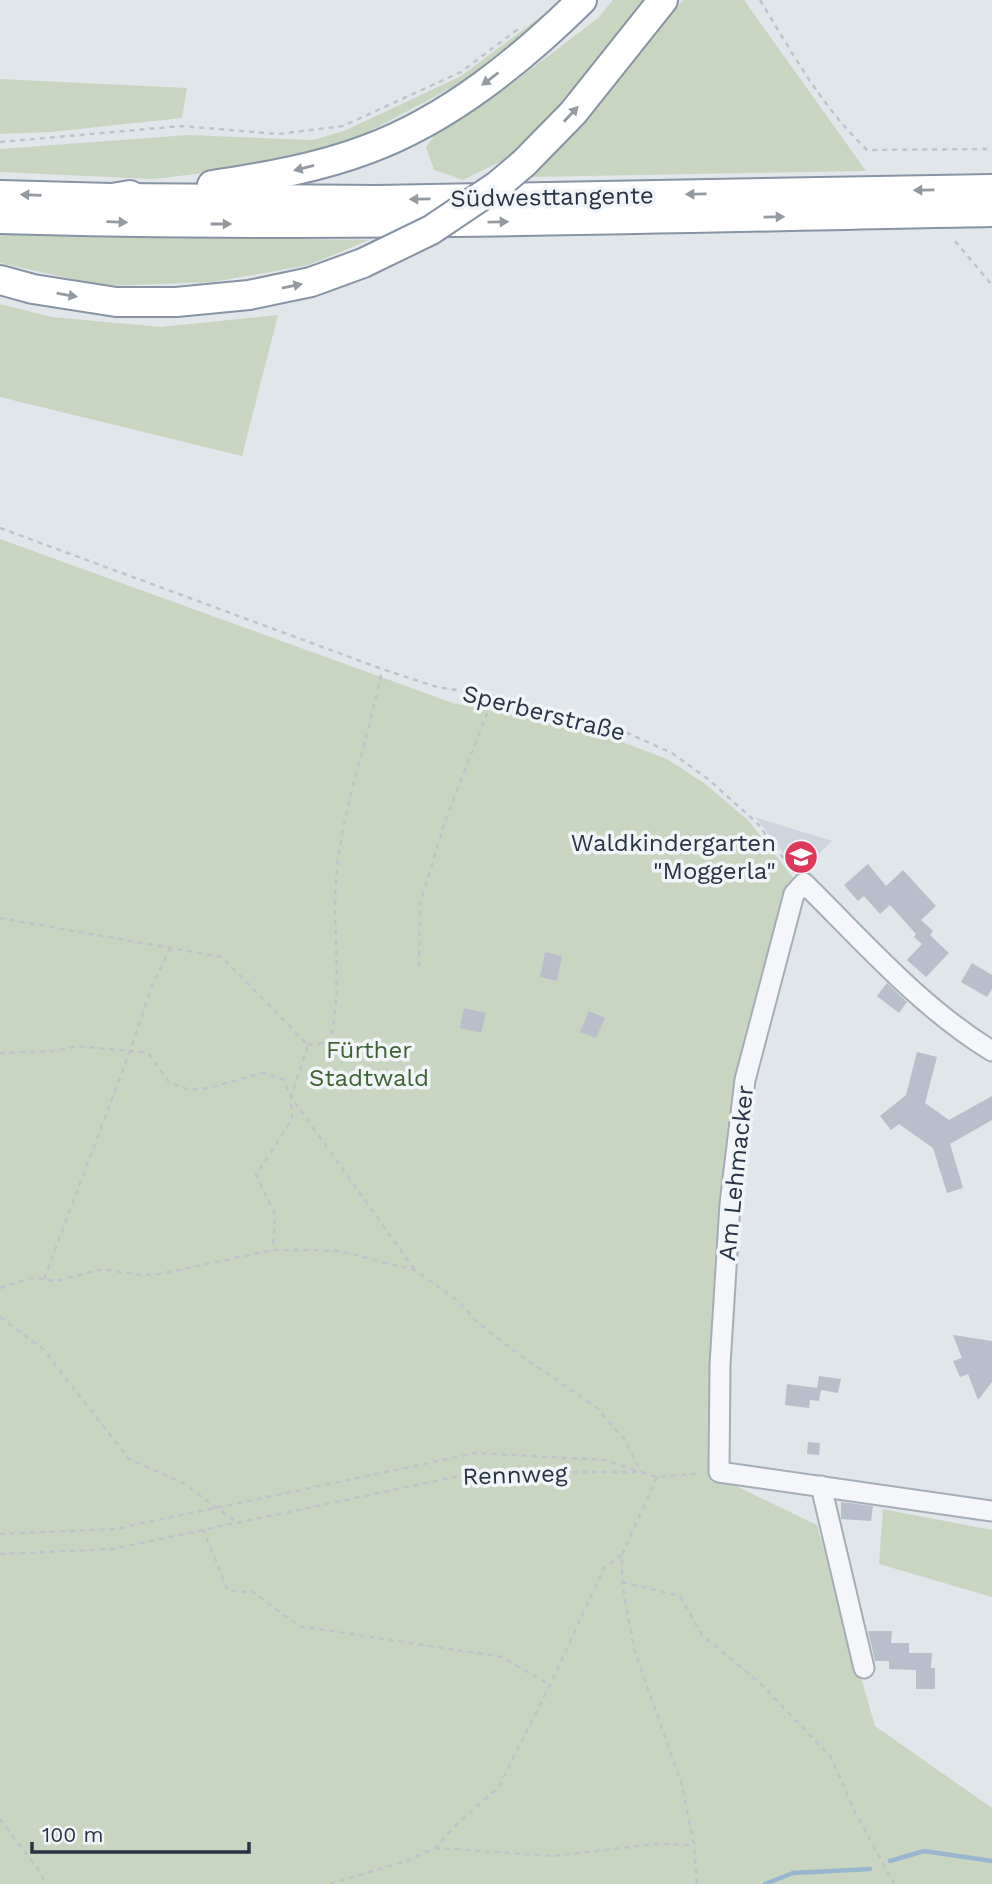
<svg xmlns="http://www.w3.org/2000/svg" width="992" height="1884" viewBox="0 0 992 1884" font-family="'Work Sans',sans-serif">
	<rect width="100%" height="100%" fill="#e1e6eb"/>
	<path fill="#cfd5de" d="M755 817 832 841 799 873Z"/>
	<g fill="#c8d6c1">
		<path d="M559 0H566L551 15 464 81 359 137 307 154 265 166 153 179 0 172V149L188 135 313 140 344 131 461 76 548 11Z"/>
		<path d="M613 0H648L577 89 508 158 463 180 434 170 426 147 445 121 514 82 598 18Z"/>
		<path d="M683 0H744L866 171 531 177 612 89Z"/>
		<path d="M0 79 187 88 182 118 51 132 0 134Z"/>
		<path d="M0 234 369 240 309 265 213 282 104 286 0 263Z"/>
		<path d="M0 304 52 317 161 327 278 315 242 456 0 397Z"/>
		<path d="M0 539 453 703 593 731 667 759 704 783 749 821 794 879 737 1103 711 1366 734 1485 817 1525 875 1726 992 1808V1884H0Z"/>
		<path d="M883 1509 992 1530V1597L879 1564Z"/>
	</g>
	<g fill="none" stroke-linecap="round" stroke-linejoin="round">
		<g stroke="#98b6cf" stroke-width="4.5">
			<path d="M890 1861 924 1851 992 1861"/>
			<path d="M765 1884 793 1873 870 1869"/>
		</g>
	</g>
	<g fill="#b8bfca">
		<path d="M868 864 886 886 903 870 936 906 921 920 933 931 930 935 949 953 926 977 907 960 922 944 914 937 916 934 890 905 880 914 864 896 858 901 844 885Z"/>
		<path d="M545 952 562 956 557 981 540 977Z"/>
		<path d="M972 963 992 975V989L987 997 961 982Z"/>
		<path d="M887 983 907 1002 899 1013 877 996Z"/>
		<path d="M464 1008 486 1013 481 1033 460 1028Z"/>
		<path d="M589 1011 605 1018 596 1038 580 1032Z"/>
		<path d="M917 1052 937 1057 925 1103 949 1120 992 1096V1120L950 1144 963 1188 947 1193 933 1148 899 1124 891 1130 880 1116 906 1095Z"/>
		<path d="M953 1335 992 1341V1382L978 1400 968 1374 960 1377 953 1361 962 1358Z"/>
		<path d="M819 1376 841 1379 838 1393 821 1390 819 1401 810 1400 809 1408 785 1405 787 1384 817 1388Z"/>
		<path d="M808 1442 820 1443 819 1455 807 1454Z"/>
		<path d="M841 1502 873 1506 871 1521 841 1519Z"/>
		<path d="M868 1631H892L891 1643H909V1653H932L931 1668H935V1689H916V1670L889 1669V1661H875Z"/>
	</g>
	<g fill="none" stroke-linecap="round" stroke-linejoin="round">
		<g stroke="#a5adb6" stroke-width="23">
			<g id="minor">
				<path d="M992 1051C921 1008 863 941 804 883L794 894 745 1080 730 1204 720 1365 719 1472 992 1511"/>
				<path d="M821 1486 864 1668"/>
			</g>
		</g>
		<g stroke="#8794a4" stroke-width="32">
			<g id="highway">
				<path d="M524 163 573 113 663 0"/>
				<path d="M212 185C265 177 318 168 368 149 449 119 521 60 582 0"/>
				<path d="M0 195 112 198 130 195"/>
				<path d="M112 198 377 200 992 189"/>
				<path d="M0 219C331 229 661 218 992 212"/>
				<path d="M0 280 33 289 116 302H176L249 295 311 282 363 263"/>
			</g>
		</g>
		<g stroke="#bfc4ca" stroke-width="2.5" stroke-dasharray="5 5" stroke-linecap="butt">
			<path d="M760 0C792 53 822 107 867 150L992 149"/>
			<path d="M0 142 182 126 278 134 343 126 461 72 518 29"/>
			<path d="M955 241 992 285"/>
			<path d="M0 528 382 669 437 687 494 696 616 728 672 753 708 779 757 823 794 872"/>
			<path d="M0 918 222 957 308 1045 291 1097 415 1270"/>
			<path d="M419 966 420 904 445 821 494 696"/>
			<path d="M308 1045 330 1042C344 983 330 920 338 859 347 795 369 734 382 670"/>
			<path d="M0 1053 56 1051 78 1046 148 1053 169 1082 189 1090 208 1088 263 1073 283 1079 291 1097 292 1119 256 1175 275 1214 273 1250"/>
			<path d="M44 1279 130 1051 152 986 170 949"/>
			<path d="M0 1288 31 1278 57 1281 102 1269 142 1275 159 1274 273 1250H310L339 1251 415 1270 457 1300 477 1322 517 1353 596 1407 625 1440 641 1472"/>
			<path d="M0 1317 43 1349 129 1459 183 1483 236 1522"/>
			<path d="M657 1477 622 1555V1582L634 1649 682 1785 694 1845 697 1884"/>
			<path d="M203 1529 228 1591 253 1592 299 1626 502 1657 550 1685"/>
			<path d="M0 1534 115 1529 476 1453 605 1460 638 1471"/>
			<path d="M0 1554 112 1549 479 1472H641L657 1477 701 1473"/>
			<path d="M622 1582 680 1596 702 1635 761 1684 831 1757 856 1814 894 1884"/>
			<path d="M0 1819 38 1869 46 1884"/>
			<path d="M435 1848 553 1856 656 1844 694 1845"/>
			<path d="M330 1884 406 1861 435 1848 460 1821 498 1788 550 1685 604 1568 622 1555"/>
		</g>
		<use href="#minor" stroke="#f4f6f9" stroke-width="19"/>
		<use href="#highway" stroke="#fff" stroke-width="28"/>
		<g stroke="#8794a4" stroke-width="32" stroke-linecap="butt">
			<path id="highway-bridge" d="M363 263 431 230 498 185 524 163"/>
		</g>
		<use href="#highway-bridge" stroke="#fff" stroke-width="28"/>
	</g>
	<defs><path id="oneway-solid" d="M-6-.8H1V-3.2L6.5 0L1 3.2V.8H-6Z" transform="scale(1.75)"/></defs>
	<g fill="#939aa2">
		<use href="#oneway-solid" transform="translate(490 79) rotate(143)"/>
		<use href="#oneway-solid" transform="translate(571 114) rotate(-47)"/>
		<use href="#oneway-solid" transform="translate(304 168) rotate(166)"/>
		<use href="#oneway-solid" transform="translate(924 190) rotate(179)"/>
		<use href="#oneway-solid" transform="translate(696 194) rotate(179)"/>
		<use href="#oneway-solid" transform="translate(31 195) rotate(-178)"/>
		<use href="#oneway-solid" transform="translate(420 199) rotate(179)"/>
		<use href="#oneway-solid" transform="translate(774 217) rotate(-1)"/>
		<use href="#oneway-solid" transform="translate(117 222) rotate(2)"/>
		<use href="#oneway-solid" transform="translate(498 222) rotate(-1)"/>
		<use href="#oneway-solid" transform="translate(221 224)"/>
		<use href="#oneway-solid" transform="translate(292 286) rotate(-12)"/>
		<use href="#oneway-solid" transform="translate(67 295) rotate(10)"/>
	</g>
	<defs>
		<g id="school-disc" transform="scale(1.75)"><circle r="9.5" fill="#de385b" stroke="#f1f5f8"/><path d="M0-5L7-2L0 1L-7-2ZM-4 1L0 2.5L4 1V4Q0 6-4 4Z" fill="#fff"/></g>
	</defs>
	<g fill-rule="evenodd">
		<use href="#school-disc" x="801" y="857"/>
	</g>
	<g text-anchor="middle" stroke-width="7" stroke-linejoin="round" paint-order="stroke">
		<g font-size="24" fill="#273445" stroke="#f1f5f8">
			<text transform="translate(552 197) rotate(-1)" y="8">Südwesttangente</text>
			<text transform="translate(544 713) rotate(14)" y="8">Sperberstraße</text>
			<text transform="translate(736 1173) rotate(-84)" y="8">Am Lehmacker</text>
			<text transform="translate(515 1475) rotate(-2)" y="8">Rennweg</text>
		</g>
		<g font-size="24" fill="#273445" stroke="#f1f5f8" text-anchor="end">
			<text x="776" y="851">Waldkindergarten<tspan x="776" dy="28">"Moggerla"</tspan></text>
		</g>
		<g font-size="24" fill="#3f6333" stroke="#f1f5f8">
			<text x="369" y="1058">Fürther<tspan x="369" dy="28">Stadtwald</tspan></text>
		</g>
	</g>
	<path d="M32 1842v10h217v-10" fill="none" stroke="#273445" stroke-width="3.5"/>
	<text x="42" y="1842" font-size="21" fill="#273445" stroke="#f1f5f8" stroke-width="5" paint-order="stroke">100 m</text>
</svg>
